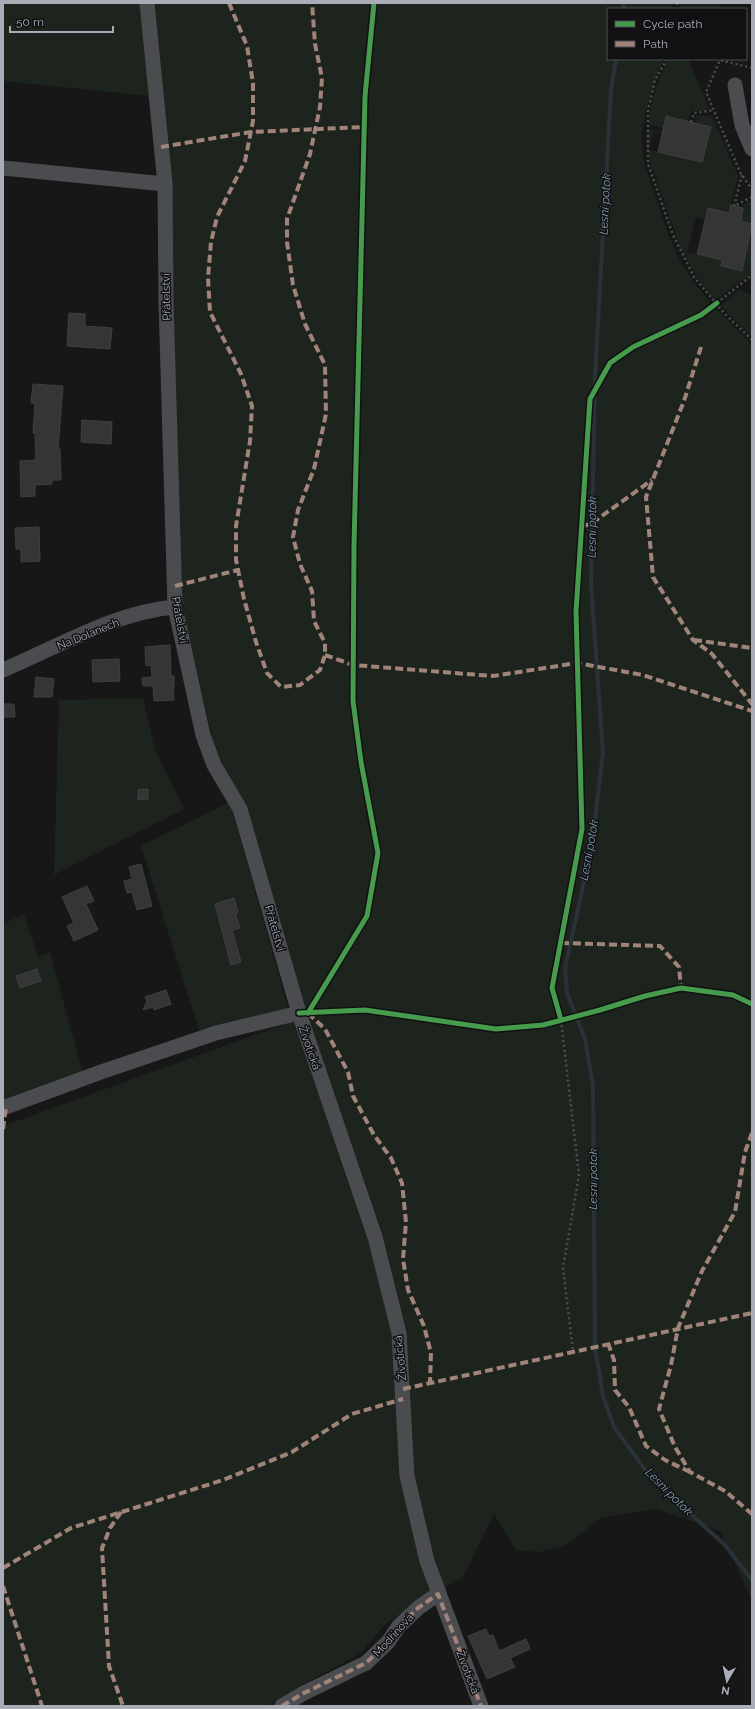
<svg xmlns="http://www.w3.org/2000/svg" width="755" height="1709" viewBox="0 0 755 1709" font-family="Raleway,sans-serif">
	<rect width="100%" height="100%" fill="#171717"/>
	<g fill="#1d241e">
		<path d="M3 3H143L150 96 3 81Z"/>
		<path d="M148 3H671L672 9H608V59H664C653 84 642 113 642 141 641 158 648 175 654 191 661 215 671 246 684 267 702 297 728 320 752 345V1600L720 1531 657 1509 602 1517 566 1545 539 1552 516 1550 494 1514 463 1577 386 1623 360 1654 300 1686 269 1706H3V1126L307 1016 219 766 180 598Z"/>
		<path d="M679 3H721L720 9H681Z"/>
		<path d="M669 59H688L709 108 707 110 691 111 688 121 669 117 664 128 650 125 648 123C652 99 657 80 669 59Z"/>
		<path d="M697 115 712 116 738 176 729 213 708 208 705 219 696 217 687 252 722 260 721 266 742 271 752 229V273L717 299H714L701 283 682 252 651 165 647 149V131L650 129 665 133 653 132 649 150 702 162 711 127 696 123 697 119H694Z"/>
		<path d="M752 199V224L741 221 744 204Z"/>
		<path d="M740 289 752 296V337L721 306Z"/>
		<path d="M143 698 155 750 184 809 54 875 59 700Z"/>
		<path d="M230 802 288 1008 200 1033 141 846Z"/>
		<path d="M24 914 38 957 50 952 83 1074 3 1103V924Z"/>
	</g>
	<g fill="none" stroke-linecap="round" stroke-linejoin="round">
		<g stroke="#2a3239" stroke-width="4">
			<path d="M623 9 624 3"/>
			<path d="M616 59 611 90 595 376 591 584 603 753 592 845 565 968 567 993 585 1039 593 1086 595 1348 603 1396 614 1427 651 1478 725 1545 752 1580"/>
		</g>
	</g>
	<g fill="#353536" stroke="#3f4043">
		<path d="M666 116 711 127 702 162 658 152Z"/>
		<path d="M731 205 743 208 741 221 752 224 742 271 721 266 722 260 697 254 708 208 729 213Z"/>
		<path d="M69 313 85 314V326L112 328 110 349 67 346Z"/>
		<path d="M33 384 63 386 58 449H60L61 480H52V484L35 485V496L21 497 20 461 36 460 35 433H33L35 404 31 403Z"/>
		<path d="M82 420 112 422 111 444 81 442Z"/>
		<path d="M39 527 40 561 21 562V549H16L15 528Z"/>
		<path d="M170 645 171 676H174V687L173 686 174 700 154 701 153 686H143L142 678 152 677 151 665 146 666 145 647Z"/>
		<path d="M119 659 120 681 93 682 92 660Z"/>
		<path d="M36 677 54 679 52 697H34Z"/>
		<path d="M3 704H14L15 717H3Z"/>
		<path d="M148 789V799L138 800V790Z"/>
		<path d="M141 864 152 906 137 910 132 892 127 893 124 881 132 879 129 867Z"/>
		<path d="M87 886 94 901 86 904 98 930 74 941 67 926 74 923 62 897Z"/>
		<path d="M234 898 238 912 235 913 240 928 232 930 241 962 231 965 215 904Z"/>
		<path d="M37 969 41 981 20 988 16 976Z"/>
		<path d="M166 990 171 1004 154 1010 153 1007 143 1010 147 1001 145 997Z"/>
		<path d="M486 1629 489 1636 493 1635 499 1651 526 1639 530 1649 510 1658 515 1667 487 1679 468 1636Z"/>
	</g>
	<g fill="none" stroke-linecap="round" stroke-linejoin="round">
		<g stroke="#4d4e52" stroke-width="2.5" stroke-dasharray="2 3" stroke-linecap="butt">
			<path d="M677 3 678 9"/>
			<path d="M667 59 655 80 648 110V164L673 235 694 277 724 313 752 340"/>
			<path d="M752 68 720 60 706 92 740 172 752 190"/>
			<path d="M691 122 694 113 714 110"/>
			<path d="M742 175 734 206 752 197"/>
			<path d="M717 303 752 275"/>
			<path d="M561 1020 579 1175 563 1268 573 1351"/>
		</g>
		<g stroke="#4b4c50" stroke-width="15">
			<path d="M147 3 165 184 166 301 175 607 203 735 214 765 240 809 299 1013 375 1237 399 1333 407 1476 427 1561 481 1706"/>
			<path d="M735 85 742 125 752 149"/>
			<path d="M3 168 165 184"/>
			<path d="M3 670C58 647 115 612 175 607"/>
			<path d="M3 1108 101 1072 216 1033 299 1013"/>
			<path d="M282 1706 304 1693 366 1663 388 1642 399 1626 418 1608 438 1594"/>
		</g>
		<g stroke="#a18479" stroke-width="4" stroke-dasharray="8 4" stroke-linecap="butt">
			<path d="M229 3 247 46 253 83V121L245 161 217 217 211 242 208 278 210 312 241 374 252 406 250 441 236 526V560L244 599 256 642 267 673 281 687 300 685 320 670 325 655V643L314 621 312 591 300 564 293 537 298 510 314 469 326 414 325 365 305 324 293 285 287 242V219L310 154 320 107 322 78 315 44 312 3"/>
			<path d="M161 147 251 132 364 127"/>
			<path d="M701 347 684 401 646 497 653 577 693 640 712 654 752 704"/>
			<path d="M581 527 592 523 652 480"/>
			<path d="M175 586 238 570"/>
			<path d="M694 640 752 648"/>
			<path d="M325 655 353 665 493 676 577 663 643 675 752 711"/>
			<path d="M561 943 660 946 679 967 681 988"/>
			<path d="M308 1013 325 1029 348 1072 353 1096 374 1135 391 1158 402 1183 406 1222 403 1259 408 1290 424 1326 431 1353 430 1383"/>
			<path d="M3 1129 6 1107"/>
			<path d="M752 1133 745 1152 735 1212 702 1271 678 1328 671 1365 659 1409 675 1447 690 1472 725 1491 752 1514"/>
			<path d="M608 1343 614 1360 615 1390 629 1407 646 1446 665 1460 690 1472"/>
			<path d="M403 1389 752 1313"/>
			<path d="M121 1512 110 1528 102 1548 109 1666 123 1706"/>
			<path d="M3 1568 71 1528 223 1480 292 1452 352 1414 403 1399"/>
			<path d="M3 1586 42 1706"/>
			<path d="M282 1706 304 1693 366 1663 388 1642 399 1626 418 1608 438 1594 481 1706"/>
		</g>
		<g stroke="#111113" stroke-width="8">
			<g id="cycleway">
				<path d="M299 1013 365 1010 496 1029 543 1025 600 1010 645 996 681 988 733 995 752 1004"/>
				<path d="M308 1013 367 916 378 853 361 762 353 701 354 546 365 96 374 3"/>
				<path d="M561 1020 552 988 582 829 576 612 590 399 610 363 633 347 701 315 717 303"/>
			</g>
		</g>
		<use href="#cycleway" stroke="#469c4c" stroke-width="5"/>
	</g>
	<g text-anchor="middle" stroke-width="3" stroke-linejoin="round" paint-order="stroke">
		<g font-size="11" fill="#a8adb8" stroke="#111113">
			<text transform="translate(166 297) rotate(-91)" y="4">Přátelství</text>
			<text transform="translate(180 620) rotate(80)" y="4">Přátelství</text>
			<text transform="translate(88 634) rotate(-22)" y="4">Na Dolanech</text>
			<text transform="translate(275 928) rotate(74)" y="4">Přátelství</text>
			<text transform="translate(310 1048) rotate(71)" y="4">Životická</text>
			<text transform="translate(400 1358) rotate(-95)" y="4">Životická</text>
			<text transform="translate(393 1635) rotate(-48)" y="4">Modřínová</text>
			<text transform="translate(468 1672) rotate(69)" y="4">Životická</text>
		</g>
		<g font-size="12" font-style="italic" fill="#7f9bb3" stroke="#111113">
			<text transform="translate(605 204) rotate(-87)" y="4">Lesní potok</text>
			<text transform="translate(592 527) rotate(-89)" y="4">Lesní potok</text>
			<text transform="translate(589 850) rotate(-80)" y="4">Lesní potok</text>
			<text transform="translate(593 1179) rotate(-90)" y="4">Lesní potok</text>
			<text transform="translate(669 1492) rotate(45)" y="4">Lesní potok</text>
		</g>
	</g>
	<rect width="755" height="1709" fill="none" stroke="#a8adb8" stroke-width="8"/>
	<rect x="607" y="8" width="140" height="52" fill="#111113" stroke="#4d4f55"/>
	<rect x="615" y="21" width="20" height="6" fill="#469c4c" stroke="#4d4f55"/>
	<text x="643" y="28" font-size="12" fill="#a8adb8">Cycle path</text>
	<rect x="615" y="41" width="20" height="6" fill="#a18479" stroke="#4d4f55"/>
	<text x="643" y="48" font-size="12" fill="#a8adb8">Path</text>
	<g transform="translate(727 1681) rotate(189)" stroke="#111113" stroke-width="3" paint-order="stroke">
	<path d="M0-3L7 15L0 10L-7 15Z" fill="#a8adb8"/>
	<text y="-6" font-size="11" font-weight="bold" text-anchor="middle" fill="#a8adb8">N</text>
	</g>
	<path d="M10 26v6h103v-6" fill="none" stroke="#a8adb8" stroke-width="2"/>
	<text x="16" y="26" font-size="12" fill="#a8adb8" stroke="#111113" stroke-width="3" paint-order="stroke">50 m</text>
</svg>
